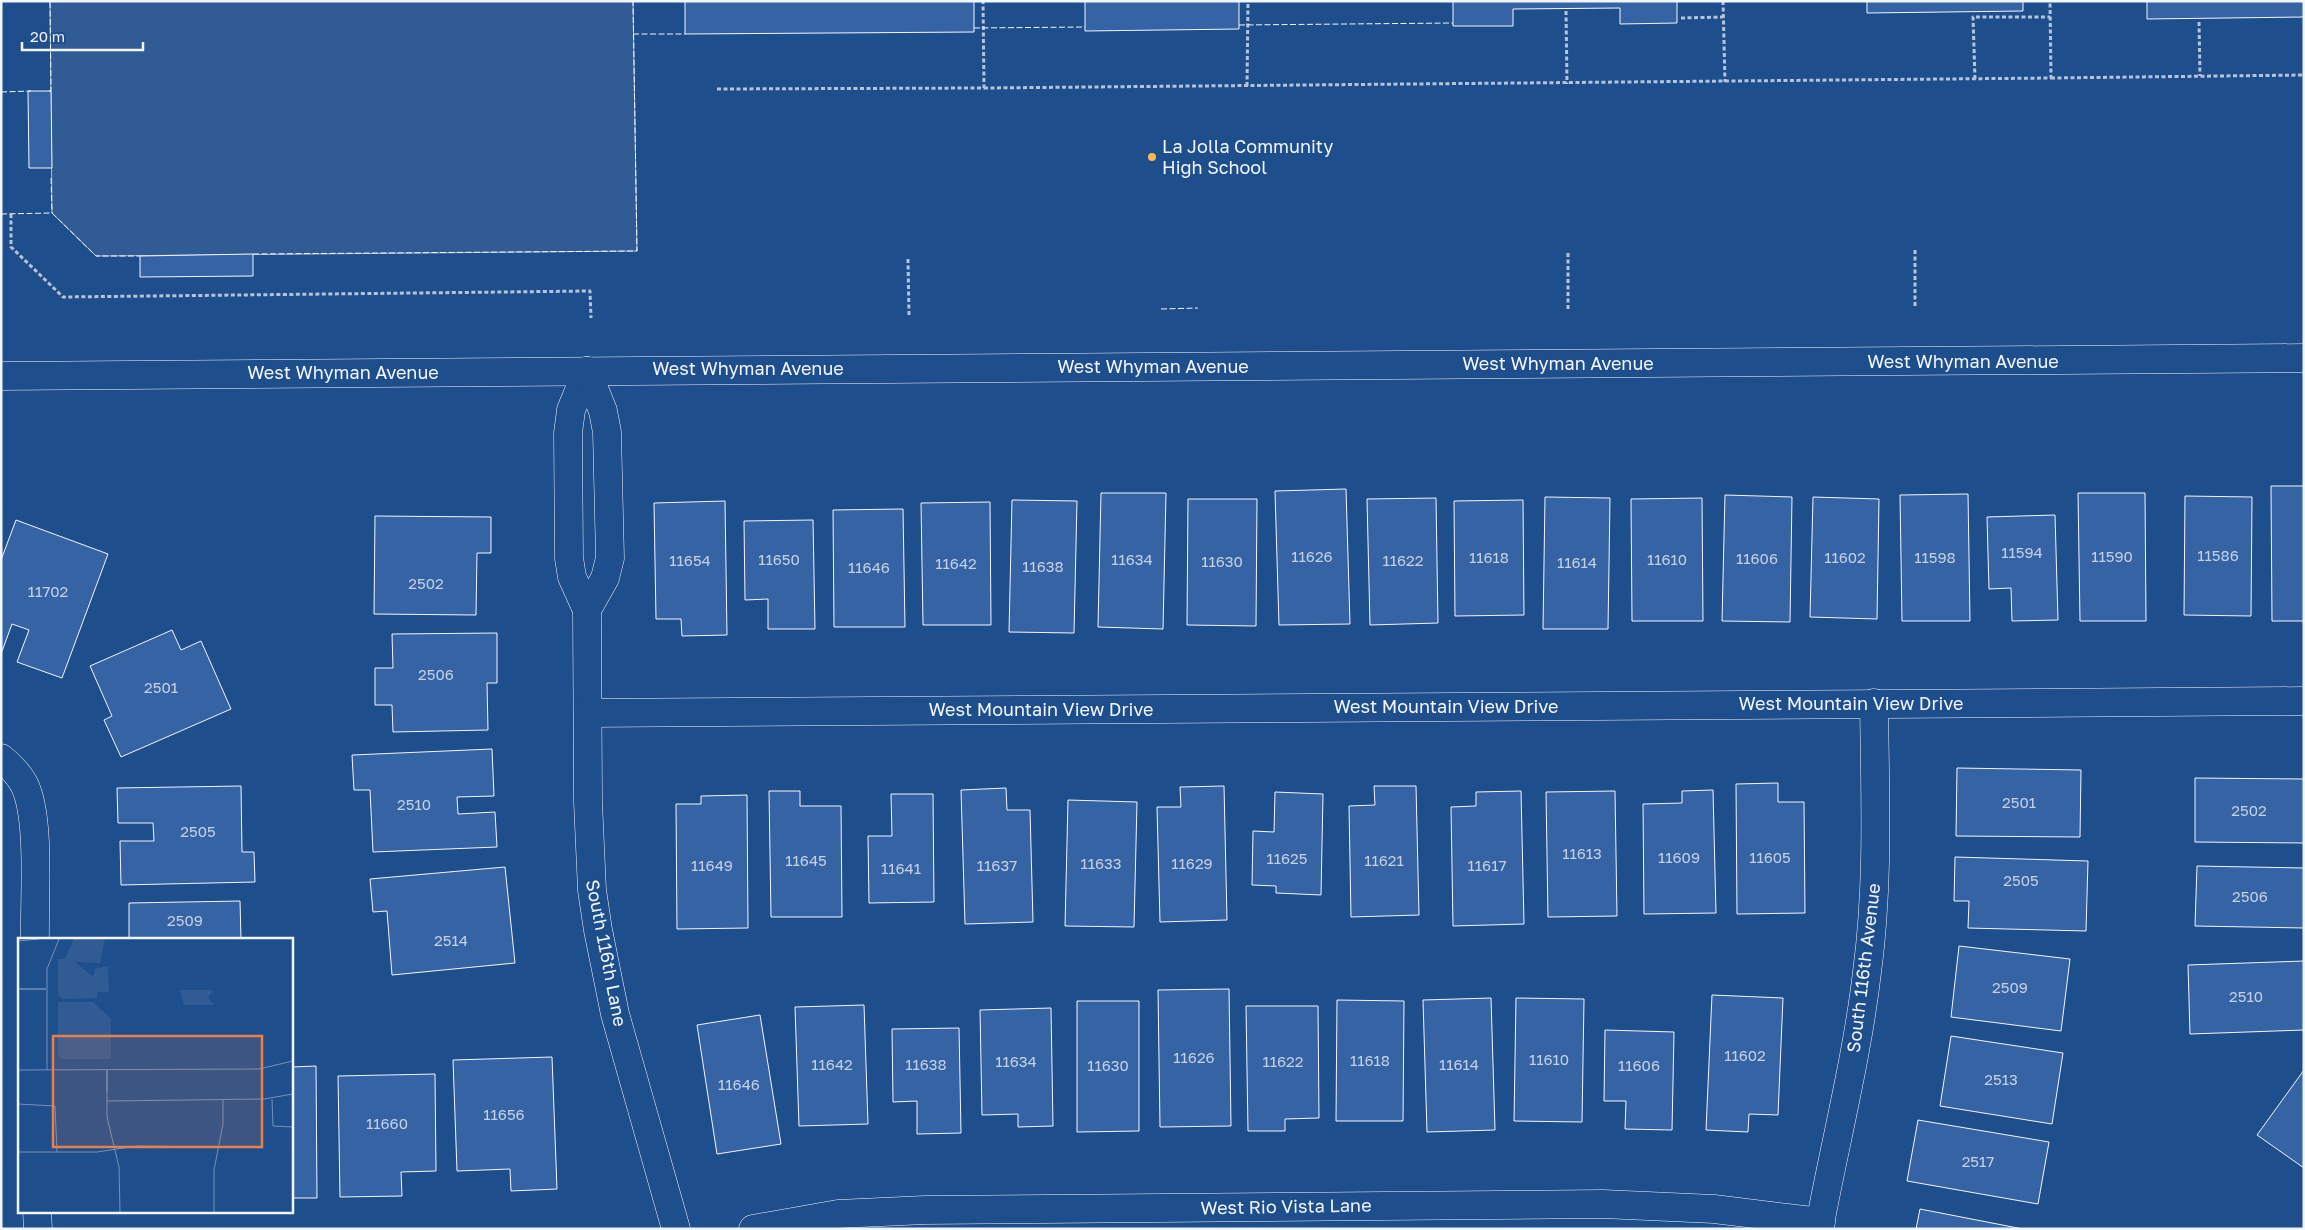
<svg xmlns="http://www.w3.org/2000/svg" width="2305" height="1230" viewBox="0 0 2305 1230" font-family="'Golos Text',sans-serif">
	<rect width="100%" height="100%" fill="#1f4e8c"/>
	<path fill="#305b95" stroke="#a8bbd7" d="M50 1H633L637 251 96 256 52 213Z"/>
	<g fill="#3563a3" stroke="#f2f6ff">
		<path d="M685 1H974V32L685 34Z"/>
		<path d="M1085 1H1239V29L1085 31Z"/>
		<path d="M1453 1H1677V23L1620 24V8L1513 9V26H1453Z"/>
		<path d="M1867 1H2023V11L1867 13Z"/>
		<path d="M2147 1H2304V17L2147 19Z"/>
		<path d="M28 91H51L52 168H29Z"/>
		<path d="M253 254V276L140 277V256Z"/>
		<path d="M2271 486H2304V621H2272Z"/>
		<path d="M1346 489 1350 624 1279 625 1275 491Z"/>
		<path d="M1101 493H1166L1163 629 1098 627Z"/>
		<path d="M2078 493H2145L2146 621H2080Z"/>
		<path d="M1968 494 1970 621H1902L1900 495Z"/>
		<path d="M1725 495 1792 497 1790 622 1722 621Z"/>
		<path d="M2185 496 2252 497 2251 616 2184 615Z"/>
		<path d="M1545 497 1610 498 1608 629H1543Z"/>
		<path d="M1813 497 1879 499 1877 619 1810 617Z"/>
		<path d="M1436 498 1438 623 1370 625 1367 499Z"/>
		<path d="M1702 498 1703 621H1632L1631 499Z"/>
		<path d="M1188 499H1257L1256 626 1187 625Z"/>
		<path d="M1012 500 1077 501 1074 633 1009 632Z"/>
		<path d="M1523 500 1524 615 1455 616 1454 501Z"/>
		<path d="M725 501 727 635 682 636 681 619H656L654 503Z"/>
		<path d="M990 502 991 625H923L921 503Z"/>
		<path d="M903 509 905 627H834L833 510Z"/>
		<path d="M2055 515 2058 620 2012 621 2011 588 1989 589 1987 517Z"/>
		<path d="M375 516 491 517V553H477L476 615 374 614Z"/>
		<path d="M16 520 108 554 62 678 17 662 29 630 12 624 1 654V560Z"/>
		<path d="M813 520 815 629H768V599L745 600 744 521Z"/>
		<path d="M172 630 181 650 201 641 231 709 121 757 104 720 112 716 90 666Z"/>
		<path d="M497 633V683H487L488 730 393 732 392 705H375V668H393L392 634Z"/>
		<path d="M492 749 494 796 457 797 458 814 495 812 497 847 373 852 370 790H354L352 755Z"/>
		<path d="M1957 768 2081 770 2080 837 1956 836Z"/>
		<path d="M2195 778 2304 779V843L2195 842Z"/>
		<path d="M1778 783V802H1804L1805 913 1737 914 1736 784Z"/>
		<path d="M241 786 242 852H254L255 882 121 885 120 841H154L153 823H118L117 788Z"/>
		<path d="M1224 786 1227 920 1160 922 1157 807H1181L1180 787Z"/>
		<path d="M1374 786H1416L1419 915 1351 917 1349 806 1375 805Z"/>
		<path d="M1006 788 1007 810H1030L1033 922 965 924 961 790Z"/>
		<path d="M1713 790 1716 913 1644 914 1643 804 1682 803V791Z"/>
		<path d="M769 791H800V806H841L842 917H771Z"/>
		<path d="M1521 791 1524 924 1453 926 1451 807 1476 806V792Z"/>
		<path d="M1615 791 1617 916 1548 917 1546 792Z"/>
		<path d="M1275 792 1323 794 1321 895 1276 893V886L1252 885 1253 831 1274 832Z"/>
		<path d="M891 794H933L934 902 869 903 868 836H892Z"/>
		<path d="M747 795 748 928 677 929 676 804H701V796Z"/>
		<path d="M1068 800 1137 802 1134 927 1065 926Z"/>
		<path d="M1955 857 2088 861 2086 931 1968 928 1969 901H1954Z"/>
		<path d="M2197 866 2304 868V928L2195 926Z"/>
		<path d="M505 867 515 963 392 975 387 911 373 912 370 879Z"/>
		<path d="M240 901 241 939H129V903Z"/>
		<path d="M1959 946 2070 959 2061 1031 1951 1017Z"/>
		<path d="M2304 961V1030L2190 1034 2188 965Z"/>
		<path d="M1229 989 1231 1126 1160 1127 1158 990Z"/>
		<path d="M1712 995 1783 998 1778 1115 1749 1114 1748 1132 1706 1130Z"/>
		<path d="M1491 998 1495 1130 1427 1132 1423 1000Z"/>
		<path d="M1516 998 1584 999 1582 1122 1514 1121Z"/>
		<path d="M1337 1000 1404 1001 1403 1121H1336Z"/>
		<path d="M1077 1001H1139V1131L1077 1132Z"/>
		<path d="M864 1005 868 1124 799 1126 795 1007Z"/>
		<path d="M1246 1006H1318L1319 1118 1285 1119V1131H1248Z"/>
		<path d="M1051 1008 1053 1126 1018 1127V1114L982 1115 980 1010Z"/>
		<path d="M760 1015 781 1144 717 1154 697 1025Z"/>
		<path d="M959 1028 961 1133 917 1134V1101L893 1102 892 1029Z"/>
		<path d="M1605 1030 1674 1032 1672 1130 1625 1129 1626 1101H1604Z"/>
		<path d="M1951 1036 2063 1053 2052 1124 1940 1106Z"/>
		<path d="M552 1057 557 1189 511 1191 510 1169 457 1171 453 1060Z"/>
		<path d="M316 1066 317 1198H291V1067Z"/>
		<path d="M2304 1070V1168L2257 1135Z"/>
		<path d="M435 1074 436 1171 401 1172 402 1196 340 1197 338 1076Z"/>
		<path d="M1918 1120 2049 1142 2038 1204 1907 1181Z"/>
		<path d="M1920 1209 2023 1229H1916Z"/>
	</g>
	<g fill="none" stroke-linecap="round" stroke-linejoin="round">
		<g stroke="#f2f6ff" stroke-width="29">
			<g id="minor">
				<path d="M587 371 571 410 568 433 569 558 572 577 587 610 588 802 592 890 598 930 615 1014 676 1229"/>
				<path d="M587 371 603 411 607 432 610 558 605 578 587 610"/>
				<path d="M1 376 2304 358"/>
				<path d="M588 713 2304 701"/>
				<path d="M1 758C11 766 18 773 24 784 41 817 34 900 35 939"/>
				<path d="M37 1211 38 1229"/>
				<path d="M753 1229 838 1214 925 1210 1603 1204 1714 1209 1821 1222"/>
				<path d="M1819 1229C1835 1143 1857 1058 1867 972 1879 883 1875 793 1874 703"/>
			</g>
		</g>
		<g stroke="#b3c4dc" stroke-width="3" stroke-dasharray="4 2.5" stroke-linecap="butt">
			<path d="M1723 1 1725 82"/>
			<path d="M1566 11 1567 84"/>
			<path d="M1681 18 1723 17"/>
			<path d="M2199 22 2200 76"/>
			<path d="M2051 78 2304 75"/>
			<path d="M1975 79 1973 17H2050"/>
			<path d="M1247 86 1248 1"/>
			<path d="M984 88 2051 78 2050 1"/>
			<path d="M717 89 984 88 983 1"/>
			<path d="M11 214V247L63 297 590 291 591 318"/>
			<path d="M1915 250V308"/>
			<path d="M1568 253V311"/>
			<path d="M908 259 909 315"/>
		</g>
		<use href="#minor" stroke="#1f4e8c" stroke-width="28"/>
		<g stroke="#f2f6ff" stroke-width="1" stroke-dasharray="6 2.5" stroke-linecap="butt">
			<path d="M1239 25 1453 23"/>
			<path d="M974 28 1085 27"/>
			<path d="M633 34H685"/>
			<path d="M49 91H51L50 1"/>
			<path d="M1 92 31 91"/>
			<path d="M51 178 52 213"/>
			<path d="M1 214 52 213 96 256H140"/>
			<path d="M253 254 637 251 633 1"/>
			<path d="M1161 309 1198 308"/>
		</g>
	</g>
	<circle fill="#ffb74d" stroke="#1f4e8c" stroke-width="2" cx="1152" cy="157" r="5"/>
	<g text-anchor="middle" stroke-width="4" stroke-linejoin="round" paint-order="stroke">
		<g font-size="15" fill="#c3d1e8">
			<text x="2022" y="558">11594</text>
			<text x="2218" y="561">11586</text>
			<text x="1312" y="562">11626</text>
			<text x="2112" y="562">11590</text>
			<text x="1489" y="563">11618</text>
			<text x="1845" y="563">11602</text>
			<text x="1935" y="563">11598</text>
			<text x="1757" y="564">11606</text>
			<text x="779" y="565">11650</text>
			<text x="1132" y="565">11634</text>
			<text x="1667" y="565">11610</text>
			<text x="690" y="566">11654</text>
			<text x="1403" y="566">11622</text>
			<text x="1222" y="567">11630</text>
			<text x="1577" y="568">11614</text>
			<text x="956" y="569">11642</text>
			<text x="1043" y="572">11638</text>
			<text x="869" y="573">11646</text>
			<text x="426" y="589">2502</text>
			<text x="48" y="597">11702</text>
			<text x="436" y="680">2506</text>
			<text x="161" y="693">2501</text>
			<text x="2019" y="808">2501</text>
			<text x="414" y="810">2510</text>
			<text x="2249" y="816">2502</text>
			<text x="198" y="837">2505</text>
			<text x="1582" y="859">11613</text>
			<text x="1679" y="863">11609</text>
			<text x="1770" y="863">11605</text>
			<text x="1287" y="864">11625</text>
			<text x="806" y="866">11645</text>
			<text x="1384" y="866">11621</text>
			<text x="1101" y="869">11633</text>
			<text x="1192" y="869">11629</text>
			<text x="712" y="871">11649</text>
			<text x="997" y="871">11637</text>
			<text x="1487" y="871">11617</text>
			<text x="901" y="874">11641</text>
			<text x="2021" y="886">2505</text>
			<text x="2250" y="902">2506</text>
			<text x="185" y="926">2509</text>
			<text x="451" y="946">2514</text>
			<text x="2010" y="993">2509</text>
			<text x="2246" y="1002">2510</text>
			<text x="1745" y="1061">11602</text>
			<text x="1194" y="1063">11626</text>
			<text x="1549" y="1065">11610</text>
			<text x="1370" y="1066">11618</text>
			<text x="1016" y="1067">11634</text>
			<text x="1283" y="1067">11622</text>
			<text x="832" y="1070">11642</text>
			<text x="926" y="1070">11638</text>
			<text x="1459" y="1070">11614</text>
			<text x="1108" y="1071">11630</text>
			<text x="1639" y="1071">11606</text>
			<text x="2001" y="1085">2513</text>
			<text x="739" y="1090">11646</text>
			<text x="504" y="1120">11656</text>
			<text x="387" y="1129">11660</text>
			<text x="1978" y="1167">2517</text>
		</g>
		<g font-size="18" fill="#f2f6ff" stroke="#1f4e8c" text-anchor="start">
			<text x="1162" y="153">La Jolla Community<tspan x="1162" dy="21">High School</tspan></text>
		</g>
		<g font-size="18" fill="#f2f6ff" stroke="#1f4e8c">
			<text x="1963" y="368">West Whyman Avenue</text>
			<text x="1558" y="370">West Whyman Avenue</text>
			<text x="1153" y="373">West Whyman Avenue</text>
			<text x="748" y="375">West Whyman Avenue</text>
			<text x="343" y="379">West Whyman Avenue</text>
			<text x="1851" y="710">West Mountain View Drive</text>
			<text x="1446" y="713">West Mountain View Drive</text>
			<text x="1041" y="716">West Mountain View Drive</text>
			<text transform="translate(606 953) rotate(79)" y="6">South 116th Lane</text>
			<text transform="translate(1864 968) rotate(-83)" y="6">South 116th Avenue</text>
			<text transform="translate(1286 1207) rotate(-1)" y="6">West Rio Vista Lane</text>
		</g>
	</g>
	<g transform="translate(18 938)">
		<rect width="275" height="275" fill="#1f4e8c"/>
		<path d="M56 1H87L82 25 57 24 75 39 77 31 90 28 91 54H79V60L44 61 40 57V21H47ZM162 52H195L190 60 197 67H166ZM40 64H75L93 81V121H44L40 117Z" fill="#305b95"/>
		<path fill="none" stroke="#7391ba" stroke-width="1" d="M0 3 21 1M0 51H28M2 51H28M0 132 241 131 275 123M29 132V31L41 1M89 132V179L101 229 102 274M89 132V153M254 161 255 188 275 189M89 163 246 161 275 156M0 166 37 168 39 214M0 214H79L119 208 200 209M196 274V232L205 186V162"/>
		<path fill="#ea8049" fill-opacity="0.15" stroke="#ea8049" stroke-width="2.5" d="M35 98H244V209H35Z"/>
		<rect width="275" height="275" fill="none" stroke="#f2f6ff" stroke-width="2.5"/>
	</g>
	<rect width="2305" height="1230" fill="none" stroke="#f2f6ff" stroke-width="5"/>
	<path d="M22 42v8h121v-8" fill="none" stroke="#f2f6ff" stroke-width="2.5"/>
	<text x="30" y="42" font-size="15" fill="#f2f6ff" stroke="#1f4e8c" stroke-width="4" paint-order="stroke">20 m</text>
</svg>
